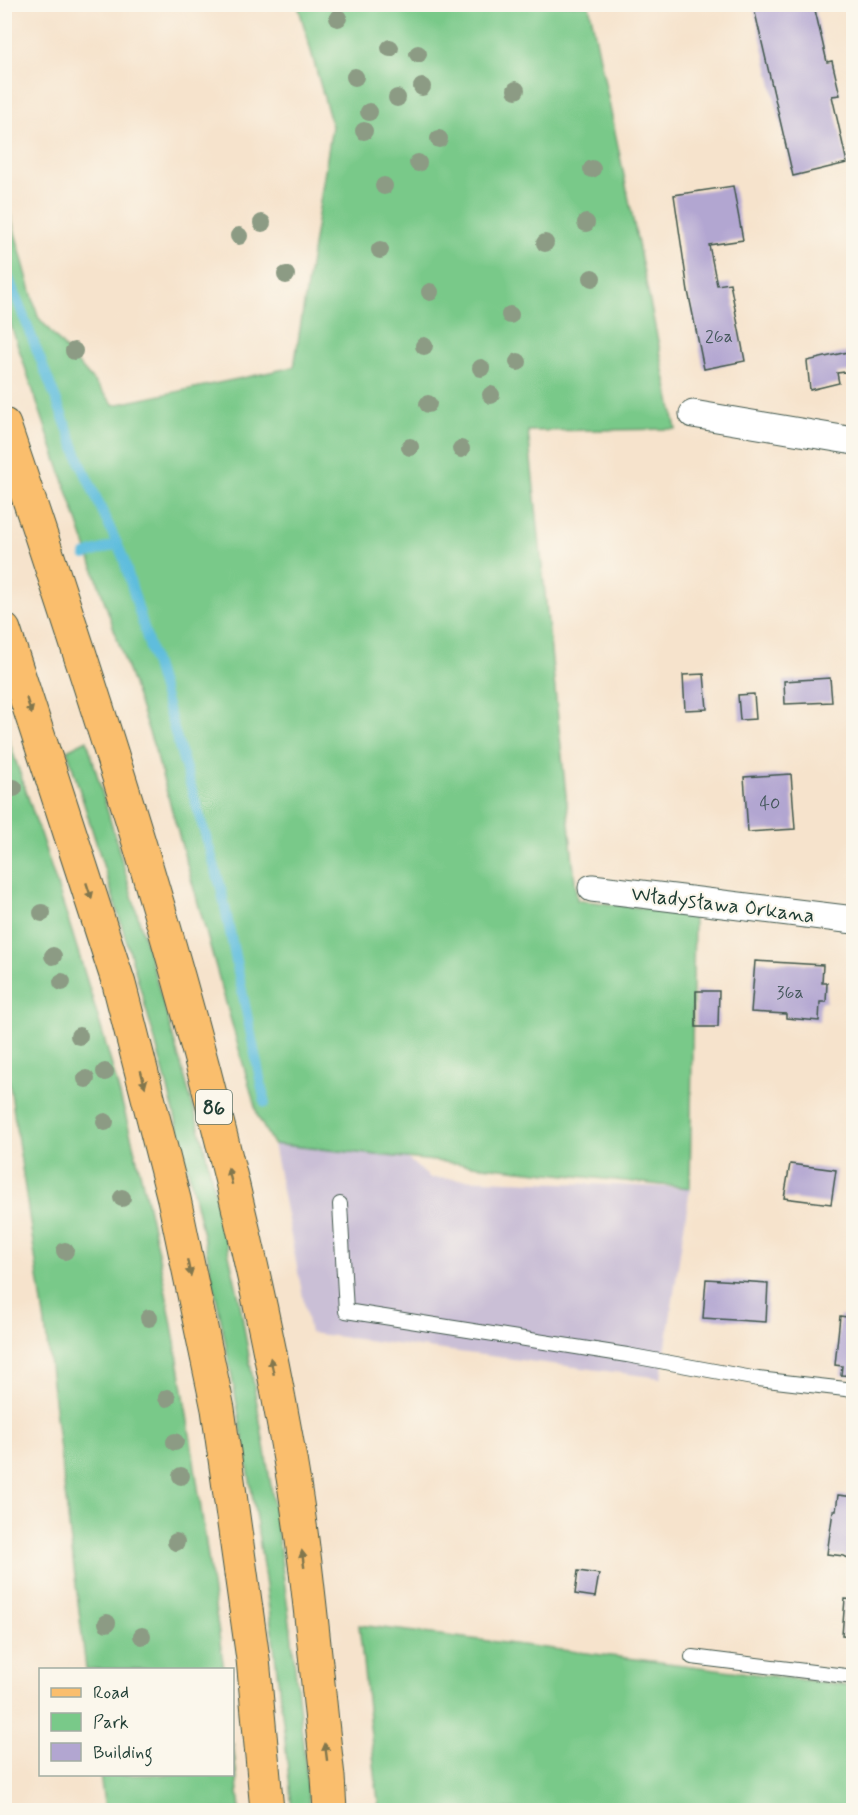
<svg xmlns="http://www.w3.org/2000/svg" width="858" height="1815" viewBox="0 0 858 1815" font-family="Mynerve,sans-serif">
	<rect width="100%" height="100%" fill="#fbf7ec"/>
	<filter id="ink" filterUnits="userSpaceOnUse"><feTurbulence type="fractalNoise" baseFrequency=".0167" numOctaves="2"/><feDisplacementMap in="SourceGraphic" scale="12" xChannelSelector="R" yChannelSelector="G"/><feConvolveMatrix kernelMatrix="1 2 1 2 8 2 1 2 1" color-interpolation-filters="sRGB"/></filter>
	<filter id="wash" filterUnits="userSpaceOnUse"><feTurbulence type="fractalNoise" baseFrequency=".008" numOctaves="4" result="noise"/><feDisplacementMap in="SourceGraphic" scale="24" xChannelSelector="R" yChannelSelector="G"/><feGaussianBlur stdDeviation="1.35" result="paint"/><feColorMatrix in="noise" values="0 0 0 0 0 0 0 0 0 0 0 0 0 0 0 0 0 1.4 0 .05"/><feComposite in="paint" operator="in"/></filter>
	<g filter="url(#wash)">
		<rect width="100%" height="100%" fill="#f6e3cc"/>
		<path fill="#cabfd6" d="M275 1111 356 1115 430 1178 690 1188 661 1378 310 1333 273 1144Z"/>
		<g fill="#79c989" stroke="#4c835e" stroke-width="1.5">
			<path d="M298 5H589L676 429 528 431 577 900 694 914 690 1188 273 1144 258 1117 155 750 5 308 4 192 38 317 114 405 294 367 332 126Z"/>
			<path d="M5 729C55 876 104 1025 141 1176 180 1338 200 1505 224 1669H86L45 1324 5 1053Z"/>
			<path d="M87 740 203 1141 239 1298 271 1486 291 1630 310 1810H292C272 1595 238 1380 188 1169 155 1028 111 889 67 750Z"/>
			<path d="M359 1625 853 1686V1810H379Z"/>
			<path d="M233 1743 240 1810H105L100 1775 232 1774Z"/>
		</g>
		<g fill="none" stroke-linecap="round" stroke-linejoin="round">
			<g stroke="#5fbddd" stroke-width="10">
				<path d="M4 266 82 466 123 557 221 888 265 1103"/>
				<path d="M85 555 117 544"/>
			</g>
		</g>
		<g id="blocks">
			<g fill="#b2a6d1">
				<path d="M753 4H837L815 10 827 62 832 61 840 95 832 96 847 163 793 176Z"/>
				<path d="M733 186 743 240 709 245 717 285 730 283 745 361 704 369 688 291 674 195Z"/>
				<path d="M852 351 854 371 837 373 839 383 810 390 807 361Z"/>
				<path d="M704 674 707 709 685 710 683 675Z"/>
				<path d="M830 678 832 702 785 704 784 681Z"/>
				<path d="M754 694 756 719 740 720 738 695Z"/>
				<path d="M791 774 795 829 748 832 744 777Z"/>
				<path d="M755 961 823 965 822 983H827L826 1002H820L819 1021 786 1018V1014L751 1012Z"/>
				<path d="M696 991H719L718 1027H696Z"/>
				<path d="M790 1164 836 1170 831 1204 784 1198Z"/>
				<path d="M706 1279 768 1283 766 1322 703 1318Z"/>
				<path d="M840 1316 854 1318V1376L841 1375 842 1366 835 1365Z"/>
				<path d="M838 1495 854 1497V1561L844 1556 827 1554 833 1511H836Z"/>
				<path d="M578 1571 599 1574 595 1597 575 1594Z"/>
				<path d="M845 1599 854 1600V1636L842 1635Z"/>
			</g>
		</g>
	</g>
	<g filter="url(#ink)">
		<use href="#blocks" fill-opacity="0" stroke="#3f564b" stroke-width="1.5"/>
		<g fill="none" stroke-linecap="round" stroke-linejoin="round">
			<g stroke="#3f564b" stroke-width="16">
				<g id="service">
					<path d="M340 1204 346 1311 627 1355 758 1379 854 1390"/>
					<path d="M692 1657 854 1677"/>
				</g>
			</g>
			<g stroke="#3f564b" stroke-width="29">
				<g id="minor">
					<path d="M693 414 854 441"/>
					<path d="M592 888 854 920"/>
				</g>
			</g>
			<g stroke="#3f564b" stroke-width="35">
				<g id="primary">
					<path d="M4 425C116 757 224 1091 286 1437 307 1549 315 1664 328 1777L330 1810"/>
					<path d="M4 630 119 984 174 1199 218 1409 253 1659 267 1810"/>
				</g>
			</g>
			<use href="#service" stroke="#fff" stroke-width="14"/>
			<use href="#minor" stroke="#fff" stroke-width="27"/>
			<use href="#primary" stroke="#fabe6d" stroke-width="33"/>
		</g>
		<g fill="#8c9b84">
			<circle cx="338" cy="18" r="9"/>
			<circle cx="390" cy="48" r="9"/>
			<circle cx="418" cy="54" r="9"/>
			<circle cx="355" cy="77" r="9"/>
			<circle cx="422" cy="87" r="9"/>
			<circle cx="516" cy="90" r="9"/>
			<circle cx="397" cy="98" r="9"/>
			<circle cx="369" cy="112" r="9"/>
			<circle cx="364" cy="131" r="9"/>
			<circle cx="439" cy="139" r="9"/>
			<circle cx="418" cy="163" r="9"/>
			<circle cx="592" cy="169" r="9"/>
			<circle cx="384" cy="186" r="9"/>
			<circle cx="262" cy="223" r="9"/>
			<circle cx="586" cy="223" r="9"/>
			<circle cx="239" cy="236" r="9"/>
			<circle cx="545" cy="243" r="9"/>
			<circle cx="380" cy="250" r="9"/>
			<circle cx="286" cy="275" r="9"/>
			<circle cx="592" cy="278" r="9"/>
			<circle cx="430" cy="292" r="9"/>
			<circle cx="510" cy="315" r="9"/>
			<circle cx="424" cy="346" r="9"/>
			<circle cx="74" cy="351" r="9"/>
			<circle cx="518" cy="362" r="9"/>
			<circle cx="481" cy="368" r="9"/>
			<circle cx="491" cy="395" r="9"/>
			<circle cx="428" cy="404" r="9"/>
			<circle cx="410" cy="447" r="9"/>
			<circle cx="461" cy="449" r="9"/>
			<circle cx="14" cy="788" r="9"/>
			<circle cx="42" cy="913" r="9"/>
			<circle cx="53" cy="956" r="9"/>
			<circle cx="62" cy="982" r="9"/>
			<circle cx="79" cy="1036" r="9"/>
			<circle cx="105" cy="1072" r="9"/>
			<circle cx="86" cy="1079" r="9"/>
			<circle cx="105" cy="1122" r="9"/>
			<circle cx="122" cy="1198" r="9"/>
			<circle cx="65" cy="1251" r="9"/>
			<circle cx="149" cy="1318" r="9"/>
			<circle cx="167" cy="1398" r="9"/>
			<circle cx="175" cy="1442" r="9"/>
			<circle cx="181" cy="1476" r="9"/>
			<circle cx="176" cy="1542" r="9"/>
			<circle cx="107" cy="1623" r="9"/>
			<circle cx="142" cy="1636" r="9"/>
		</g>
		<defs><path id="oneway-solid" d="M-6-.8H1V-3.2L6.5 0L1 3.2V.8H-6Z" transform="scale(1.5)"/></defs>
		<g fill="#82774e">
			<use href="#oneway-solid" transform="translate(29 706) rotate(72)"/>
			<use href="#oneway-solid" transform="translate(89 891) rotate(72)"/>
			<use href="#oneway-solid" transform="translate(143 1079) rotate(75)"/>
			<use href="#oneway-solid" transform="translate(230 1176) rotate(-104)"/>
			<use href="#oneway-solid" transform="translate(189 1268) rotate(78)"/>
			<use href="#oneway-solid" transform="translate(272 1366) rotate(-102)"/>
			<use href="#oneway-solid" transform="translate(303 1559) rotate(-98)"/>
			<use href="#oneway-solid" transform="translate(326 1752) rotate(-97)"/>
		</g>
	</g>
	<g text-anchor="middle" stroke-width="4.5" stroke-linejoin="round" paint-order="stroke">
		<g font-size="18" fill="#44575b">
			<text x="719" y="342">26a</text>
			<text x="770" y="809">40</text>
			<text x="790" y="998">36a</text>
		</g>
		<rect fill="#fbf7ec" stroke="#61756b" stroke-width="1.5" x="196" y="1090" width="36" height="34" rx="4.5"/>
		<g font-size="20" font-weight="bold" fill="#1f3d34">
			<text x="214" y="1114">86</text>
		</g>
		<g font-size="21" fill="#1f3d34" stroke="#fbf7ec">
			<text transform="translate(723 904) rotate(7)" y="7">Władysława Orkana</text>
		</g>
	</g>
	<rect width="858" height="1815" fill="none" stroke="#fbf7ec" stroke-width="24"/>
	<rect x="39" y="1668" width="195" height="108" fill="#fbf7ec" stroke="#a3ada2" stroke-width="1.5"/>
	<rect x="51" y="1688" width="30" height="9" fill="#fabe6d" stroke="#a3ada2" stroke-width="1.5"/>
	<text x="93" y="1698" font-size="18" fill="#1f3d34">Road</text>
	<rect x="51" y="1713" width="30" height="18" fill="#79c989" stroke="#a3ada2" stroke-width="1.5"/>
	<text x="93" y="1728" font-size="18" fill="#1f3d34">Park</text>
	<rect x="51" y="1743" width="30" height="18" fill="#b2a6d1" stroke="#a3ada2" stroke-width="1.5"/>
	<text x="93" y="1758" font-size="18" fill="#1f3d34">Building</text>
</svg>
